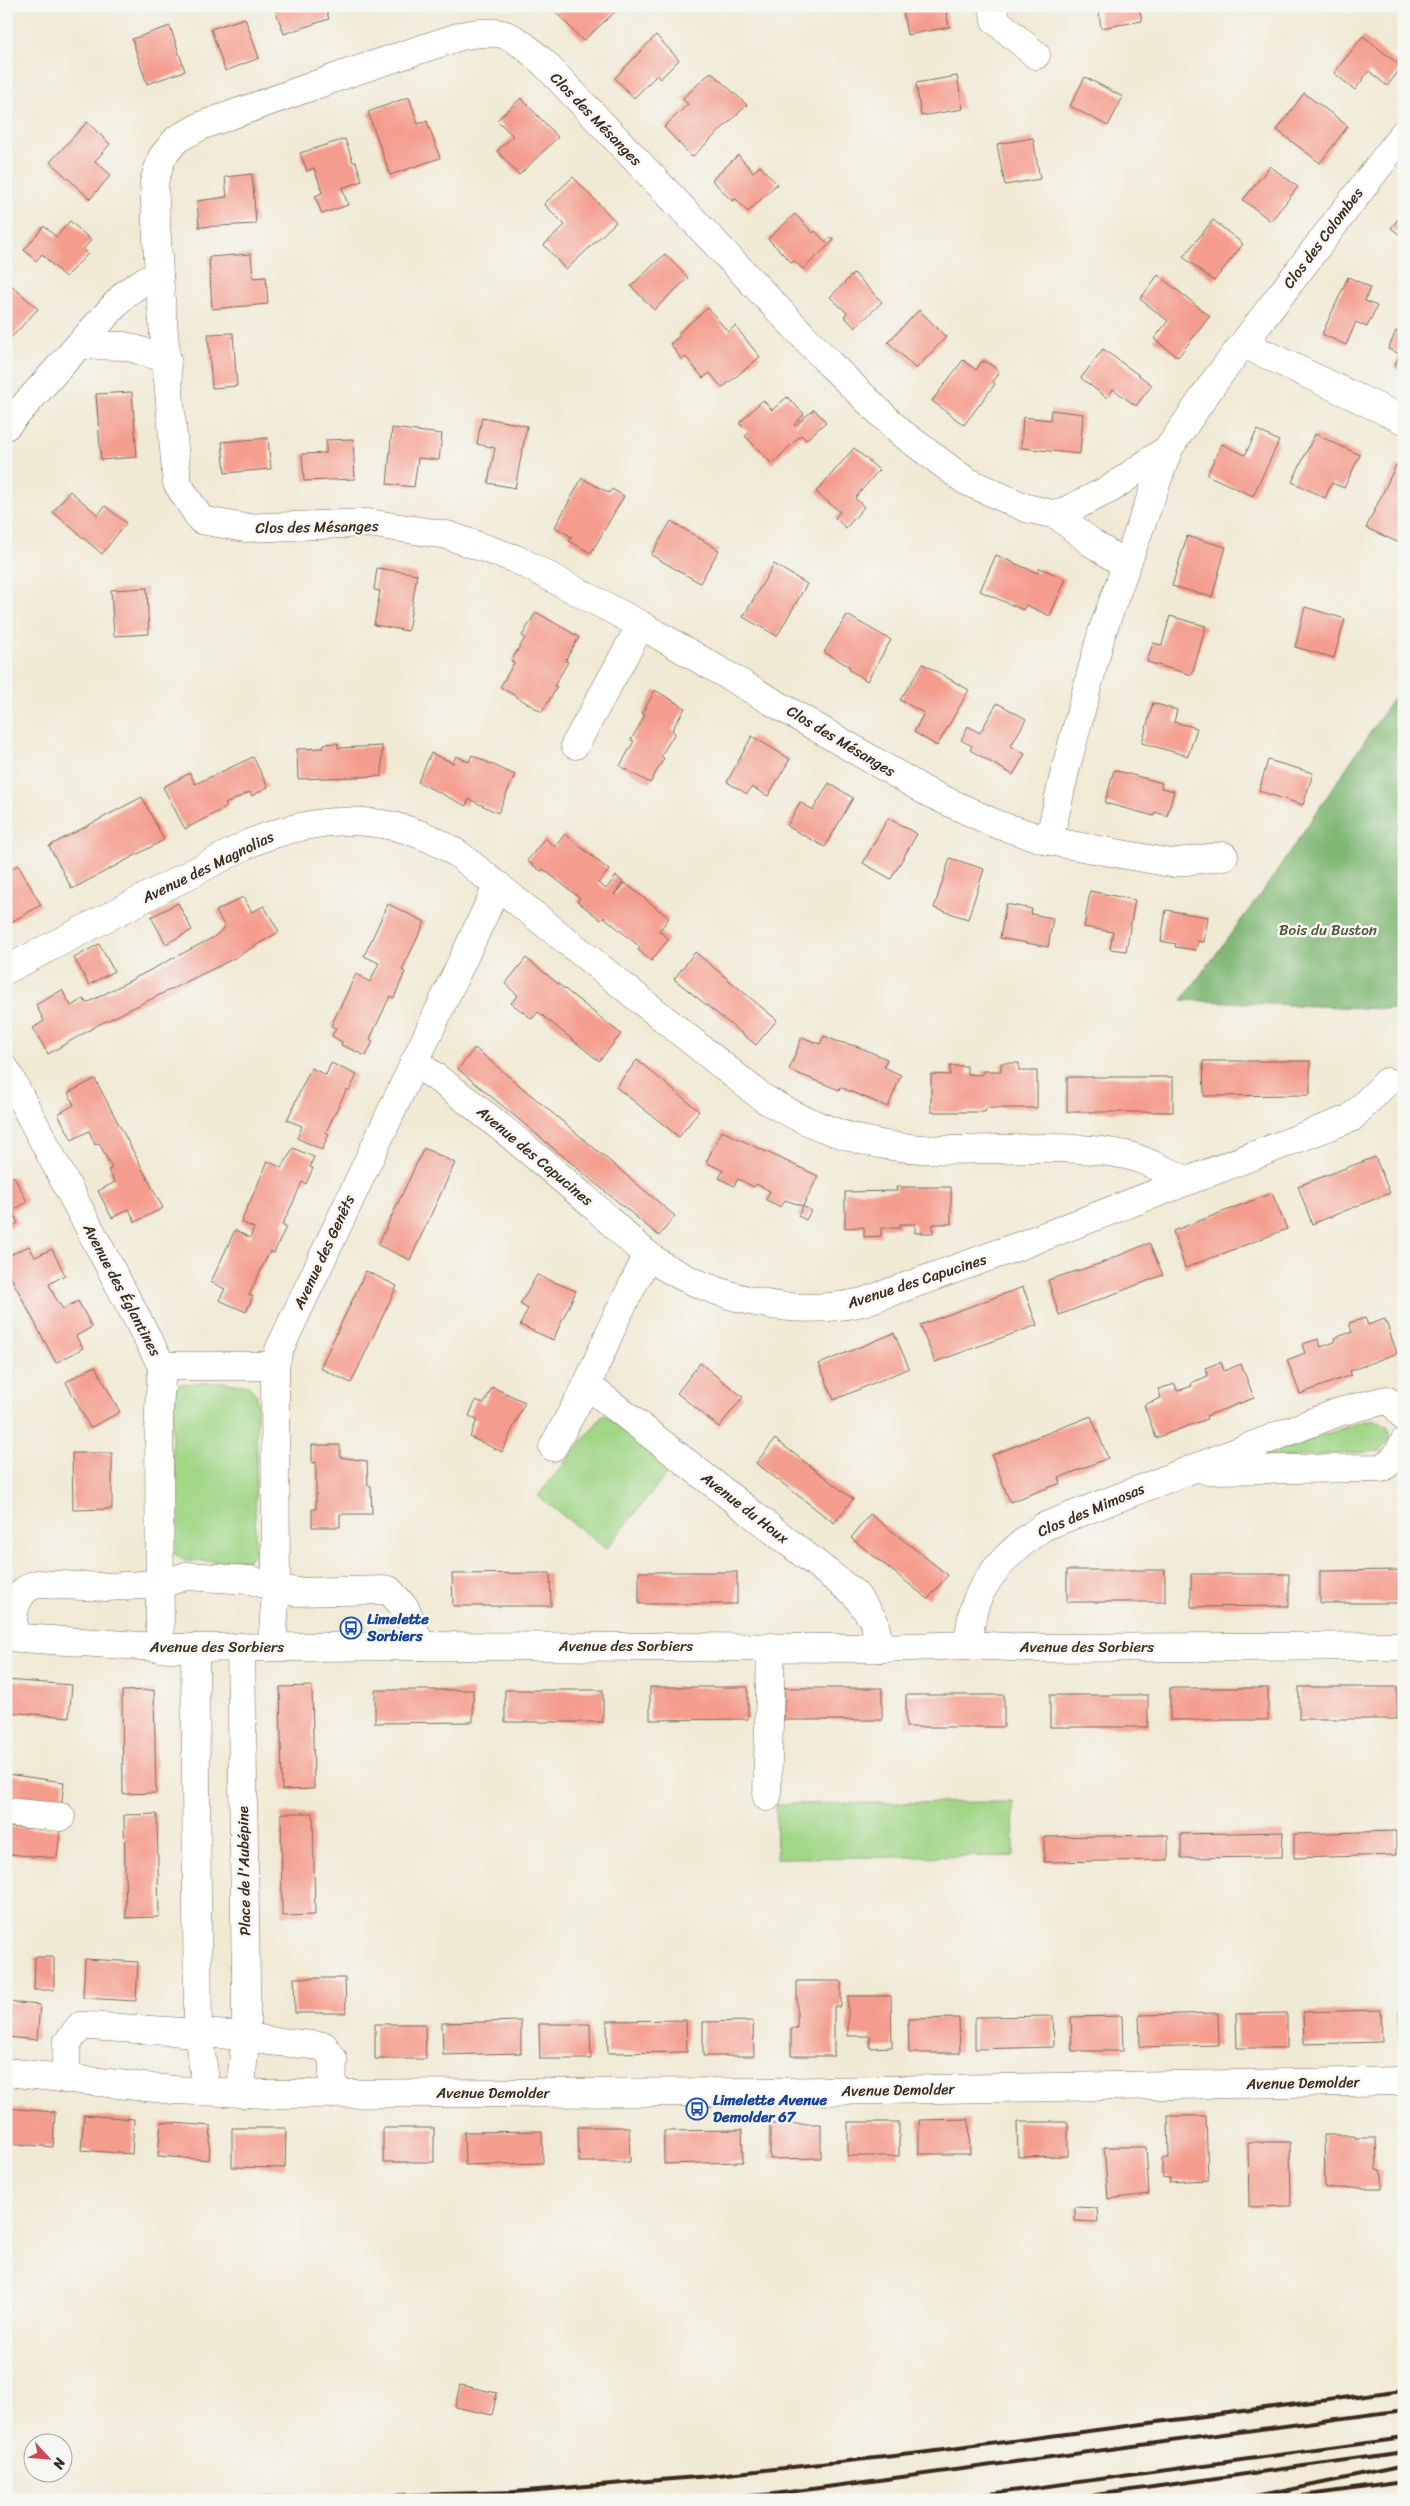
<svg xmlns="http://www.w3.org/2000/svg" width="1410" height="2506" viewBox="0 0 1410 2506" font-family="Sriracha,sans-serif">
	<rect width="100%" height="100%" fill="#f6f6f2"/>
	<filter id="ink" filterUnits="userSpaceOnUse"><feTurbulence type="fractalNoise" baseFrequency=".02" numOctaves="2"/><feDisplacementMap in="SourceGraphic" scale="10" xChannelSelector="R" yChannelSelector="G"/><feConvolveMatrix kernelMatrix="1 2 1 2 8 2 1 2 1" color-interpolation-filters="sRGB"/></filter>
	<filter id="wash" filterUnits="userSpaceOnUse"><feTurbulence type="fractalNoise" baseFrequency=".0096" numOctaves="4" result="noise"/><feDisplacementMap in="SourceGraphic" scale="20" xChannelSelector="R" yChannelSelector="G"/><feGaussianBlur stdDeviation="1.12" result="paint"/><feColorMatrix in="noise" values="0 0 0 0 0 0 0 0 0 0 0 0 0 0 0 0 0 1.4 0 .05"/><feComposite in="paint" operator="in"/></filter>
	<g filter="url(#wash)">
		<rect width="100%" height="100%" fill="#f0e9d4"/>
		<g fill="#a1d687" stroke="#6e8052">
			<path d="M222 1382 249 1386 257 1396 255 1552 248 1560 243 1561H186L180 1559 172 1551V1413L174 1390 180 1384Z"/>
			<path d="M604 1414 671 1469 606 1549 538 1496Z"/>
			<path d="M1365 1421H1379L1388 1427 1391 1437 1380 1451 1295 1457 1261 1456Z"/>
			<path d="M1013 1802 1014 1856 777 1858 776 1804Z"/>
		</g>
		<path fill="#80b774" stroke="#5e7049" d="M1404 682V1010L1182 1000 1273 877Z"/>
		<g id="blocks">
			<g fill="#f49d8e">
				<path d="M274 6H325L329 19 284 34Z"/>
				<path d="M356 6H371V7L358 11Z"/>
				<path d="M556 6H589L592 8 593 6H611L616 11 583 41 553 9Z"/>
				<path d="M902 6H945L949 27 907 35Z"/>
				<path d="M1098 6H1139L1142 21 1101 28Z"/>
				<path d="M245 18 259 58 225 71 211 29Z"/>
				<path d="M170 26 185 71 147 84 132 39Z"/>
				<path d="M656 35 679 60 660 79 657 75 634 98 615 78Z"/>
				<path d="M1363 36 1402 67 1387 86 1369 71 1355 90 1334 73Z"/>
				<path d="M711 72 747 105 692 157 664 127 688 104 682 99Z"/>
				<path d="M957 76 963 109 921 116 916 83Z"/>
				<path d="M1085 77 1123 97 1108 126 1070 106Z"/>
				<path d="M1304 93 1348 126 1320 163 1277 130Z"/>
				<path d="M409 97 418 124 427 121 440 158 390 175 368 112Z"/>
				<path d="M521 98 558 137 519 175 497 151 513 136 497 120Z"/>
				<path d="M87 122 110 144 95 161 111 175 90 199 50 162Z"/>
				<path d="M1033 138 1040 179 1005 185 997 144Z"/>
				<path d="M345 139 353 162H356L362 181 342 188 348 205 322 214 315 196 322 193 319 182 314 168 307 171 300 153Z"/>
				<path d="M738 155 753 172 760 166 777 184 748 212 736 199 732 201 712 180Z"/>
				<path d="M1270 166 1298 187 1271 221 1243 200Z"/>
				<path d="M252 174 256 224 199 227 197 201 227 197 225 177Z"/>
				<path d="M573 177 616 222 566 270 544 245 565 225 544 204Z"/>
				<path d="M1404 211V238L1391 228Z"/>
				<path d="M795 214 813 233 815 231 826 242 831 237 834 240 803 269 794 261 792 263 768 239Z"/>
				<path d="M1213 220 1243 244 1214 281 1183 257Z"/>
				<path d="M70 221 91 240 83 250 88 254 65 277 42 254 36 261 24 250 44 226 56 237Z"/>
				<path d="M251 254 253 278 266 277 268 304 212 309 209 257Z"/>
				<path d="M665 254 688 278 654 310 631 286Z"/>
				<path d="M854 273 882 302 855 328 844 316 847 313 830 297Z"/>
				<path d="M1158 275 1210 316 1178 357 1154 339 1168 321 1140 299Z"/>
				<path d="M1348 277 1370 287 1365 301 1377 306 1367 327 1356 322 1346 345 1322 334Z"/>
				<path d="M11 285 38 309 6 343V290Z"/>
				<path d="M708 308 728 332 735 326 760 357 722 388 710 373 703 378 686 357 682 360 670 344 680 336 678 333Z"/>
				<path d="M919 310 946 337 916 369 888 342Z"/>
				<path d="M1396 331 1404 335V372L1394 367 1400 354 1388 349Z"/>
				<path d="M233 333 237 386 212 388 208 334Z"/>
				<path d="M1103 349 1152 385 1136 406 1113 389 1107 398 1081 378Z"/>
				<path d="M963 360 976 370 981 362 985 361 998 370V375L993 382 995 384 964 425 932 401Z"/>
				<path d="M132 392 137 457 101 460 96 394Z"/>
				<path d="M787 397 804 414 794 425 795 426 814 409 826 422 806 440 801 435 772 464 745 436 749 433 739 423 763 400 772 410Z"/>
				<path d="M1051 410 1083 414 1080 454 1021 448 1023 417 1050 420Z"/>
				<path d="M482 417 527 426 515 488 488 483 495 448 477 444Z"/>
				<path d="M392 428 442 434 439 460 418 458 414 487 387 484Z"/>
				<path d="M1257 430 1279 441 1253 496 1207 475 1222 444 1245 455Z"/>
				<path d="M1315 434 1360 455 1344 488 1332 483 1325 498 1292 482Z"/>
				<path d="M268 438 271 469 225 473 222 442Z"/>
				<path d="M353 439 355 479 304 481 302 454 326 453V440Z"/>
				<path d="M854 448 879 470 855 498 864 507 846 528 835 518 840 512 816 492Z"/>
				<path d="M1396 465 1404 469V545L1366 528Z"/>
				<path d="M582 478 609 493 612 489 624 496 591 553 569 541 572 537 555 527Z"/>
				<path d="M70 491 98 515 105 506 126 523 102 554 53 512Z"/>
				<path d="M671 521 719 550 700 583 651 555Z"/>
				<path d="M1187 536 1226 547 1212 597 1172 586Z"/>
				<path d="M996 555 1037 573 1040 568 1066 579 1050 616 1026 605 1023 610 980 591Z"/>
				<path d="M774 564 807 584 777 636 743 617Z"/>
				<path d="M377 568 417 574 408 631 374 625 380 591 374 590Z"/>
				<path d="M147 588 149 634 114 636 111 590Z"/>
				<path d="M1305 607 1345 619 1334 658 1295 647Z"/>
				<path d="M536 612 579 637 565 661 568 662 554 686 557 687 542 712 500 687 514 663 511 661 525 638 522 636Z"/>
				<path d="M847 615 891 640 867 681 849 670 850 667 824 652Z"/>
				<path d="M1170 616 1206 626 1192 675 1147 662 1153 643 1162 645Z"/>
				<path d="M923 664 969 690 937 746 914 732 924 713 900 700Z"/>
				<path d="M655 690 685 708 672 730 675 733 661 756 664 758 650 783 620 766 634 741 631 740 645 715 642 714Z"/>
				<path d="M997 703 1026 719 1011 746 1025 754 1013 775 970 750 972 746 961 740 968 726 980 733Z"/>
				<path d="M1153 703 1177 710 1174 722 1197 728 1188 756 1142 743Z"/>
				<path d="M752 736 790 759 768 796 752 787 747 794 727 782Z"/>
				<path d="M338 743V748L382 746V776L298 779 297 749 323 748 324 744Z"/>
				<path d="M431 753 453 763 456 756 469 762 472 755 515 775 498 813 469 799 466 806 418 782Z"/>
				<path d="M253 757 268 787 252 796 250 792 225 804 227 807 185 829 163 787 190 773 195 784Z"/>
				<path d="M1268 760 1313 773 1303 805 1259 791Z"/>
				<path d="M1114 770 1162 783 1161 788 1174 791 1167 816 1155 812 1154 816 1105 803Z"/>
				<path d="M829 783 853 798 825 847 787 826 800 802 813 810Z"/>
				<path d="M142 797 164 840 72 889 49 846Z"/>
				<path d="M888 818 917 834 891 879 863 863Z"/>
				<path d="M565 834 609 870 598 883 606 889 616 876 623 882 614 894 615 895 625 883 669 918 659 931 669 939 651 961 638 950 640 947 604 917 601 920 577 901 580 898 543 869 541 871 527 861 545 838 555 847Z"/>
				<path d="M950 858 984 869 968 919 934 908Z"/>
				<path d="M18 865 41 905 6 925V872Z"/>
				<path d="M1090 891 1135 900 1126 951 1110 949 1113 932 1084 927Z"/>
				<path d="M243 897 252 912 264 906 279 932 229 961 98 1025 48 1054 33 1028 44 1021 36 1005 62 990 71 1006 83 999 87 1003 189 950 214 937 225 927 216 911Z"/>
				<path d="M178 903 192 930 166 944 151 917Z"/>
				<path d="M388 904 425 922 402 970 405 972 394 998 390 996 370 1039 373 1041 366 1056 341 1045 342 1042 332 1036 336 1028 331 1026 356 974 370 982 379 963 364 956Z"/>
				<path d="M1006 904 1032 909 1031 914 1053 918 1048 947 1000 938Z"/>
				<path d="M1166 910 1208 917 1204 942 1198 941 1196 950 1175 947 1176 944 1161 941Z"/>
				<path d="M99 944 114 971 89 985 74 958Z"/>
				<path d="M695 952 777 1020 756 1045 674 979Z"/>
				<path d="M526 958 621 1034 599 1061 538 1012 532 1019 511 1003 518 995 505 984Z"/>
				<path d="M824 1036 839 1042 856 1046 887 1059 884 1067 901 1075 888 1107 840 1087 839 1090 789 1070 802 1037 820 1044Z"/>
				<path d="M475 1048 675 1216 659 1236 458 1069Z"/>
				<path d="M637 1060 699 1111 679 1137 616 1087Z"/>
				<path d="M1203 1061H1310V1095L1204 1096Z"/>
				<path d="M331 1063 357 1075 349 1091 347 1089 336 1111 326 1132 329 1134 322 1150 297 1138 302 1126 287 1120 311 1068 326 1075Z"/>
				<path d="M1001 1063H1019V1071H1037V1108H986L985 1112H931V1074L950 1075V1066H967V1074L982 1075 983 1071H1001Z"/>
				<rect x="1067" y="1077" width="106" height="35"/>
				<path d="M95 1079 163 1208 135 1222 129 1209 112 1218 98 1191 115 1182 108 1170 112 1168 99 1143 95 1145 89 1131 72 1140 58 1114 74 1105 68 1093Z"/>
				<path d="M722 1131 818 1176 803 1206 811 1211 806 1220 798 1216 803 1206 785 1200 781 1207 766 1200 770 1191 756 1184 754 1187 738 1179 734 1186 719 1178 723 1171 706 1162Z"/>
				<path d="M293 1148 314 1157 310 1167 313 1168 306 1184 302 1182 292 1205 282 1225 286 1227 274 1253 270 1251 249 1295 253 1296 246 1312 219 1300 225 1289 211 1282 235 1230 250 1238 254 1228 241 1222 268 1161 282 1168Z"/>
				<path d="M424 1148 455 1163 410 1260 378 1245Z"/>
				<path d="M1375 1157 1390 1193 1312 1224 1298 1186Z"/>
				<path d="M14 1176 27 1202 12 1211 18 1223 6 1230V1180Z"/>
				<path d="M896 1187H951V1224H933V1233H915V1224H900V1228H881V1236L864 1237V1227L845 1228V1192L897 1191Z"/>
				<path d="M1272 1193 1287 1229 1185 1268 1173 1231Z"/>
				<path d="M1149 1243 1163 1275 1059 1315 1048 1280 1099 1264Z"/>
				<path d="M29 1246 35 1257 52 1249 65 1275 49 1284 55 1297 63 1309 78 1301 92 1327 76 1336 83 1348 56 1363 6 1268V1257Z"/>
				<path d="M366 1271 397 1286 351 1383 320 1368Z"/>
				<path d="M537 1275 576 1291 553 1340 520 1325 528 1309 520 1304Z"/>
				<path d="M1023 1287 1037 1325 935 1362 920 1325Z"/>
				<path d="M1365 1318 1368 1325 1385 1319 1397 1353 1350 1371 1351 1375 1300 1394 1287 1360 1305 1353 1302 1345 1306 1343 1318 1339 1321 1347 1335 1342 1334 1338 1352 1332 1349 1323Z"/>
				<path d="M894 1333 909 1368 834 1400 819 1364Z"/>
				<path d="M1221 1362 1224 1371 1241 1364 1254 1398 1206 1416 1207 1419 1156 1438 1144 1405 1161 1398 1158 1389 1175 1384 1177 1391 1192 1386 1191 1383 1208 1376 1205 1368Z"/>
				<path d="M700 1363 743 1397 719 1427 677 1393Z"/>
				<path d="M95 1366 120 1412 90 1428 66 1382Z"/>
				<path d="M492 1387 525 1402 502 1452 470 1437 477 1420 469 1416 472 1409 476 1400 484 1404Z"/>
				<path d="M1091 1416 1108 1458 1059 1478 1061 1483 1010 1502 992 1455Z"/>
				<path d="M775 1439 853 1499 834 1523 756 1463Z"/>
				<path d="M312 1445H340V1457L367 1461 368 1485 371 1486 372 1514H340V1527H312V1509H316V1462L312 1463Z"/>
				<path d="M72 1453H112V1509L73 1510Z"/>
				<path d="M870 1514 948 1575 928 1599 851 1538Z"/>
				<rect x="1067" y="1570" width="98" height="32"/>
				<path d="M1404 1570V1603H1320V1571Z"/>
				<rect x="639" y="1572" width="98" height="32"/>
				<path d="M550 1573 551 1606H453L452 1574Z"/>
				<path d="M1191 1574H1289V1606L1191 1607Z"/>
				<path d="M6 1680 72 1685 69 1717 6 1712Z"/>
				<path d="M312 1686 314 1789 282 1790 280 1687Z"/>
				<path d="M650 1687H748V1719L650 1720Z"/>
				<rect x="1299" y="1687" width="98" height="32"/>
				<rect x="784" y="1688" width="98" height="32"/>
				<rect x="1170" y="1688" width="98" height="32"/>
				<path d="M154 1690 156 1793 123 1794 122 1691Z"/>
				<path d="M375 1690H473V1722L375 1723Z"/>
				<rect x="505" y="1690" width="98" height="32"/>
				<rect x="906" y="1695" width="98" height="32"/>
				<rect x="1050" y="1695" width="98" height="32"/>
				<path d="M6 1774 64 1782 61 1809 6 1802Z"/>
				<path d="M281 1813H313L315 1915 282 1916Z"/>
				<path d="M157 1814 159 1917 126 1918 124 1815Z"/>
				<path d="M6 1827 60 1830 57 1858 6 1854Z"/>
				<path d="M1396 1831V1855L1294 1858V1834Z"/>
				<path d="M1283 1832 1282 1857 1181 1858V1834Z"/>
				<path d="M1168 1835V1860L1044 1862V1837Z"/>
				<path d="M35 1957H54V1990H34Z"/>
				<path d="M85 1959 138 1962 136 2001 83 1998Z"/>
				<path d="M294 1978H345L346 2013H295Z"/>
				<path d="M797 1981H841V2007H834V2056H791V2028H797Z"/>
				<path d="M848 1996H891L892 2047 870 2048V2036H848Z"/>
				<path d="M6 2002 40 2005 37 2040 6 2037Z"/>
				<path d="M1381 2010 1382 2042 1304 2044 1303 2012Z"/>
				<path d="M1399 2010H1404V2045H1400Z"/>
				<path d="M1218 2013 1219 2045 1140 2047 1139 2015Z"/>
				<path d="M1287 2013V2048H1237L1236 2014Z"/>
				<path d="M1053 2016 1054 2047 975 2049V2017Z"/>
				<path d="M1122 2016 1123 2051H1072L1071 2017Z"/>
				<path d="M959 2018 960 2053H909L908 2019Z"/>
				<path d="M686 2020 687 2052 608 2053 607 2021Z"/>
				<path d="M521 2021V2053L443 2055 442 2023Z"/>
				<path d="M753 2021 754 2056H703V2022Z"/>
				<path d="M375 2024H425L426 2059H375Z"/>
				<path d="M539 2024H590L591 2059H540Z"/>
				<path d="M6 2108 55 2112 53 2147 6 2143Z"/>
				<path d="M84 2115 134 2119 132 2154 81 2150Z"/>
				<path d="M1168 2116H1206L1208 2180 1169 2182 1170 2178 1162 2177V2158H1169Z"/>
				<path d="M969 2119 970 2154H919V2120Z"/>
				<path d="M161 2122 211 2126 209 2160 158 2156Z"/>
				<rect x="848" y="2122" width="51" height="34"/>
				<path d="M1017 2122H1068V2156L1018 2157Z"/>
				<path d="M770 2124H821V2158L770 2159Z"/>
				<path d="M578 2127H629L630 2162H579Z"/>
				<path d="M232 2128H286L285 2168 232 2167Z"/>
				<rect x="383" y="2128" width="51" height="34"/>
				<path d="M742 2130 743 2162 664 2164V2131Z"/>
				<path d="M542 2131 543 2163 465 2165 464 2132Z"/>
				<path d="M1324 2135H1355V2138H1376L1377 2170 1382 2171V2188H1325Z"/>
				<path d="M1248 2142H1290L1291 2206 1249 2207Z"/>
				<path d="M1104 2147H1146L1149 2194 1108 2199Z"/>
				<path d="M1075 2207 1097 2208 1098 2222 1075 2221Z"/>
				<path d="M460 2385 497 2393 492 2415 455 2407Z"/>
			</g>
		</g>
	</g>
	<g filter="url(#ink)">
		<use href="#blocks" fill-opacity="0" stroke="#7a6d5e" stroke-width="1"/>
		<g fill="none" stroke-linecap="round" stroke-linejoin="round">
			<g stroke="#7a6d5e" stroke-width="29">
				<g id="minor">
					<path d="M993 6 995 20 1036 55"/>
					<path d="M1244 344 1404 420"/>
					<path d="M82 345 125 346 167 359"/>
					<path d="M6 426 125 294 144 281 159 276"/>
					<path d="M1057 515 1110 489 1169 448"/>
					<path d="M1126 565 1092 543 1057 515 1026 508 966 481 900 432 830 364 545 64C513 35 505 27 461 36L352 72 203 125 177 139 171 146 162 157 154 182 159 276 177 483 201 520 245 528 368 523 447 535 516 559 641 625 927 792 996 824 1049 841 1171 863 1224 856"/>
					<path d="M575 745 641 625"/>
					<path d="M1049 841 1065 771 1102 632 1169 448 1214 382 1404 133"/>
					<path d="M6 970 250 843C320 814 392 811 458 854L763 1098C811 1127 864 1146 921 1149 989 1153 1059 1141 1126 1155 1147 1160 1167 1172 1186 1180"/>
					<path d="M414 1062C475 1103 530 1152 586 1199 607 1217 626 1238 648 1255 665 1269 684 1278 704 1286 757 1307 807 1314 863 1302L1019 1246 1351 1118 1387 1082"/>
					<path d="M6 1070 162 1366 159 1410 160 1648"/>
					<path d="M162 1366H275"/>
					<path d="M587 1385 855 1594 874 1621 880 1648"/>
					<path d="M553 1447 587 1385 616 1318 648 1255"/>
					<path d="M1206 1470 1382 1468 1396 1457 1404 1442"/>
					<path d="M6 1637 171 1648 421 1646 880 1648 968 1645 1028 1648 1404 1646"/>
					<path d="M12 1637C13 1616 13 1591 37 1584L107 1587 161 1584 186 1576 250 1580 294 1592 389 1590 405 1608 421 1646"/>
					<path d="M968 1645C970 1631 971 1615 976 1602 989 1570 1015 1547 1043 1527L1339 1412 1386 1400 1396 1406 1404 1417"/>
					<path d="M272 1646 276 1589 275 1366 279 1350 498 885"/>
					<path d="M241 1647 246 1983V2036L242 2072 243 2094"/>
					<path d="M195 1648 198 2034 204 2073 202 2092"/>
					<path d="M767 1797 771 1647"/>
					<path d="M6 1812 61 1817"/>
					<path d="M65 2079 67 2043 80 2026H89L246 2036 269 2041 324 2046 333 2059 332 2094"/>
				</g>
			</g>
			<g stroke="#7a6d5e" stroke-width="29">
				<path id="tertiary" d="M6 2072 174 2090 267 2094 767 2092 1404 2081"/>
			</g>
			<use href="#minor" stroke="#fff" stroke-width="28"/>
			<use href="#tertiary" stroke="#fff" stroke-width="28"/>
			<g stroke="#3b2a1e" stroke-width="4">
				<path d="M1286 2498 1404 2482"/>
				<path d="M6 2499 340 2497 514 2492 709 2476 912 2454 1404 2390"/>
				<path d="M701 2500 774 2494 1404 2410"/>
				<path d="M945 2500 1404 2438"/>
				<path d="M1060 2500 1404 2452"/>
				<path d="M1241 2500 1404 2466"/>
			</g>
		</g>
	</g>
	<defs>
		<g id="bus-ring" transform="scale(1.125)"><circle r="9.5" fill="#f6f6f2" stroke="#1a4fb4" stroke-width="1.5"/><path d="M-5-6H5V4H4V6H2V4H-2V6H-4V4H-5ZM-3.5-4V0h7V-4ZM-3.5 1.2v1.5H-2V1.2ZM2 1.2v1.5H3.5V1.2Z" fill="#1a4fb4"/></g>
	</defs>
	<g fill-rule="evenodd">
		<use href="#bus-ring" x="351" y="1628"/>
		<use href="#bus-ring" x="697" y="2109"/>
	</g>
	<g text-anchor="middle" stroke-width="5" stroke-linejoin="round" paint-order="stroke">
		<g font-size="15" fill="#3b2a1e" stroke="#f6f6f2">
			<text transform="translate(596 119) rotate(46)" y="5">Clos des Mésanges</text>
			<text transform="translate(1323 238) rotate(-53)" y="5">Clos des Colombes</text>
			<text transform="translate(317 527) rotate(-1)" y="5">Clos des Mésanges</text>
			<text transform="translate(841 741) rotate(31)" y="5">Clos des Mésanges</text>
			<text transform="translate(208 867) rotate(-26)" y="5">Avenue des Magnolias</text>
			<text transform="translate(535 1156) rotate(40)" y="5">Avenue des Capucines</text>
			<text transform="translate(324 1252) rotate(-65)" y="5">Avenue des Genêts</text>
			<text transform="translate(917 1281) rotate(-18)" y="5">Avenue des Capucines</text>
			<text transform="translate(122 1290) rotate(62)" y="5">Avenue des Églantines</text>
			<text transform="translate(745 1508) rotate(38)" y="5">Avenue du Houx</text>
			<text transform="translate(1091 1510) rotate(-23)" y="5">Clos des Mimosas</text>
			<text x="626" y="1651">Avenue des Sorbiers</text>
			<text x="217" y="1652">Avenue des Sorbiers</text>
			<text x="1087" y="1652">Avenue des Sorbiers</text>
			<text transform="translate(244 1871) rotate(-91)" y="5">Place de l'Aubépine</text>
			<text transform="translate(1303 2083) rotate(-1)" y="5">Avenue Demolder</text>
			<text transform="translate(898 2090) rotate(-1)" y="5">Avenue Demolder</text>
			<text x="493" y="2098">Avenue Demolder</text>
		</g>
		<g font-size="15" fill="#545538" stroke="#f6f6f2">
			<text x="1328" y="935">Bois du Buston</text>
		</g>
		<g font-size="15" font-weight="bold" fill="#164399" stroke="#f6f6f2" text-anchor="start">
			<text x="367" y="1624">Limelette<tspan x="367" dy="17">Sorbiers</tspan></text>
			<text x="713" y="2105">Limelette Avenue<tspan x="713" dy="17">Demolder 67</tspan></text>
		</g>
	</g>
	<rect width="1410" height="2506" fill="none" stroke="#f6f6f2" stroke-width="25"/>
	<g transform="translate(48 2458) rotate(116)"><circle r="24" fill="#f6f6f2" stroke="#aba49d"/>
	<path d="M0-4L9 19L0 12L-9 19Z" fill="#d1495b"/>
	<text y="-8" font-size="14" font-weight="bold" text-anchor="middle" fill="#3b2a1e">N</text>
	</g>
</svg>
